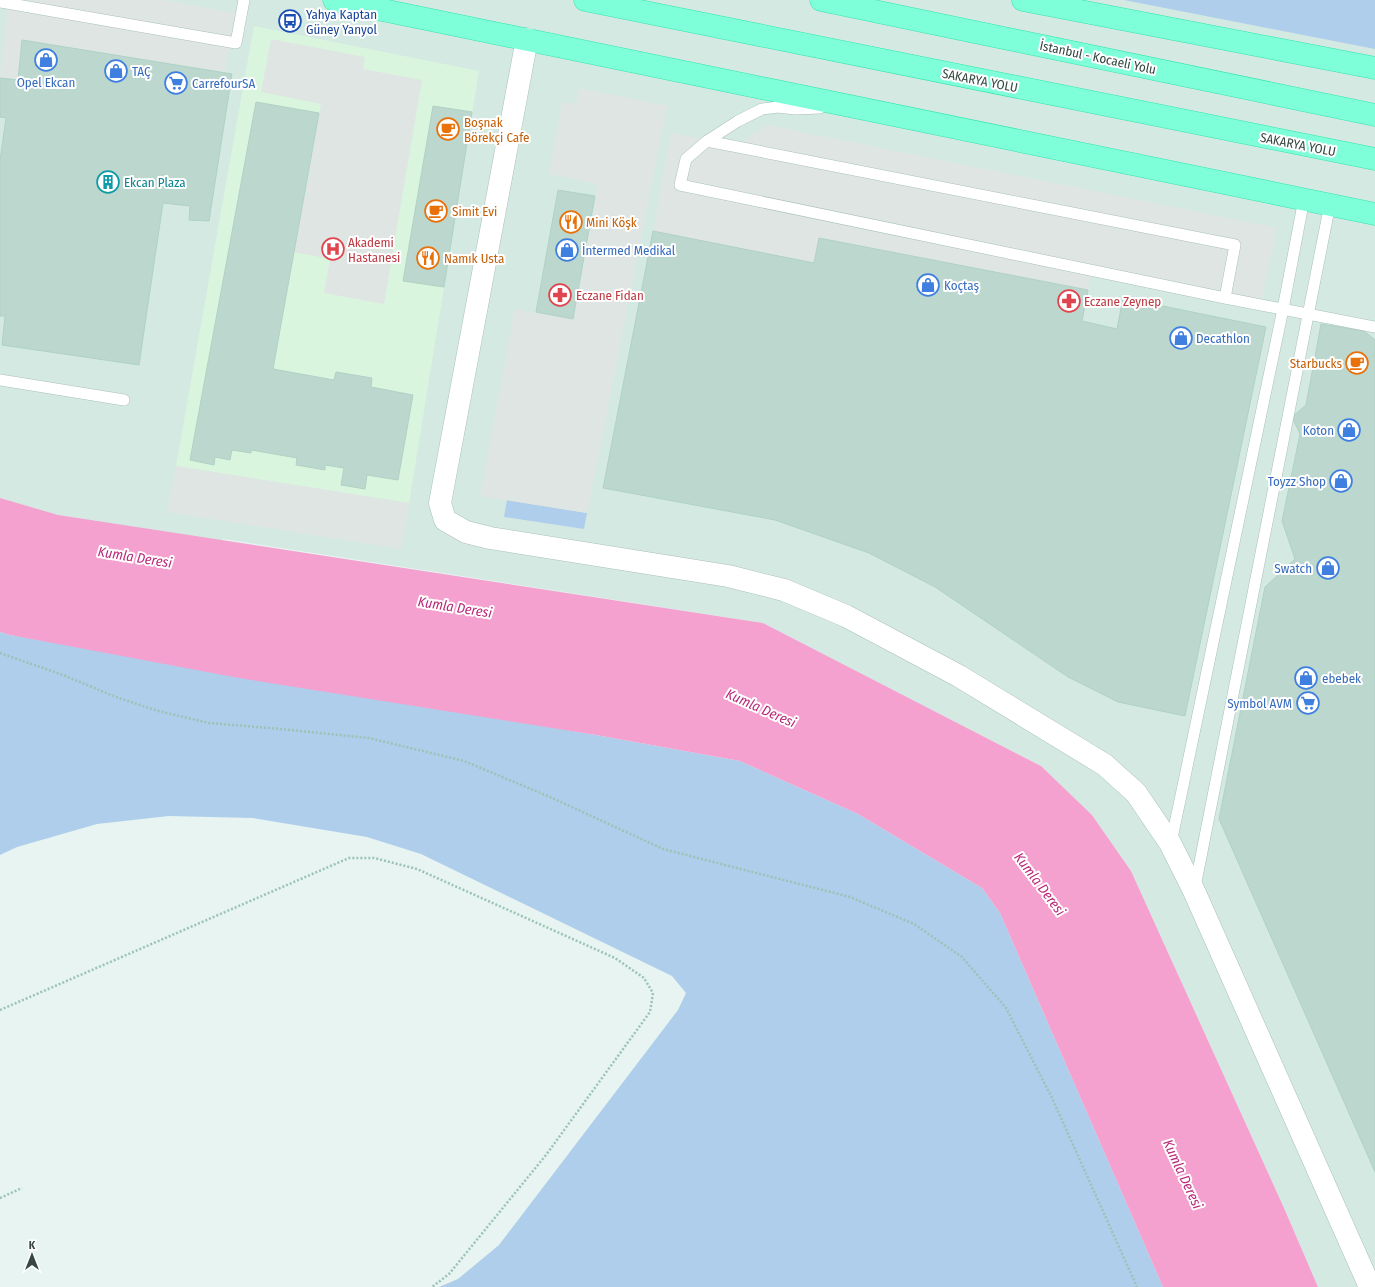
<svg xmlns="http://www.w3.org/2000/svg" width="1375" height="1287" viewBox="0 0 1375 1287" font-family="'Fira Sans Condensed',sans-serif">
	<rect width="100%" height="100%" fill="#e7f4f1"/>
	<path fill="#d5e9e3" d="M0 0H1375V1287H1318L1284 1208 1131 871 1092 815 1041 766 763 623 224 539 0 632Z"/>
	<path fill="#daf5de" d="M254 26 479 71 409 503 176 466Z"/>
	<g fill="#aeceeb">
		<path d="M1124 0H1375V49Z"/>
		<path d="M507 500 587 513 584 529 504 517Z"/>
		<path d="M0 632 10 635 74 646 596 735 740 761 858 814 982 888 1000 913 1163 1287H439L458 1279 499 1245 678 1010 686 993 672 976 421 854 367 837 253 818 169 816 97 824 17 847 0 855Z"/>
	</g>
	<g fill="#dfe5e3">
		<path d="M9 0H162L235 13 225 72 22 40 18 80 0 78Z"/>
		<path d="M271 39 365 57 363 69 422 80 384 304 324 293 330 259 294 252 321 104 261 92Z"/>
		<path d="M579 88 667 106 587 513 480 496 515 309 573 319 598 184 549 174 562 102 576 104Z"/>
		<path d="M767 125 1277 228 1260 305 1092 271 1088 290 819 238 814 263 653 231 671 133 737 146Z"/>
		<path d="M176 466 409 503 401 549 167 512Z"/>
	</g>
	<path fill="#f4a1d0" d="M0 498 58 515 763 623 1041 766 1092 815 1131 871 1284 1208 1318 1287H1163L1000 913 982 888 858 814 740 761 596 735 239 678 10 635 0 632Z"/>
	<g fill="#bcd7cd" stroke="#afd2c5">
		<path d="M22 40 232 74 209 221 189 220 190 206 163 203 139 365 2 345 5 316H0V160L6 118 0 117V78L18 80Z"/>
		<path d="M256 102 319 113 273 369 334 380 336 372 372 378 371 387 413 395 398 480 367 475 365 489 341 485 344 468 325 465V470L296 465 297 458 251 450V453L232 450 230 460 215 457 214 465 190 460Z"/>
		<path d="M433 106 472 112 444 287 403 281Z"/>
		<path d="M558 190 595 196 573 319 536 312Z"/>
		<path d="M653 231 814 263 819 238 1088 290 1082 321 1117 329 1123 298 1266 327 1185 716 1118 702 1068 677 935 587 869 553 775 520 603 488Z"/>
		<path d="M1321 324 1364 331 1375 340V1172L1219 819 1265 587 1295 559 1282 521 1300 434 1292 417 1306 405Z"/>
	</g>
	<g fill="none" stroke-linecap="round" stroke-linejoin="round">
		<g stroke="#a9c0b9" stroke-width="12">
			<g id="service">
				<path d="M0 2 236 43 244 0"/>
				<path d="M707 141 738 121 762 109 778 107 795 109 820 108"/>
				<path d="M1225 298 1235 245 707 141 686 159 680 185 1225 298 1375 327"/>
				<path d="M0 380 124 400"/>
				<path d="M1171 843 1283 309 1304 199"/>
				<path d="M1195 887 1330 204"/>
			</g>
		</g>
		<g stroke="#a9c0b9" stroke-width="23">
			<path id="minor" d="M527 39 440 503 445 520 466 532 490 538 728 576 784 590 846 616 959 676 1105 765 1136 793 1170 843 1194 891 1370 1287"/>
		</g>
		<g stroke="#30e5a7" stroke-width="23">
			<g id="trunk">
				<path d="M334 0 1375 214"/>
				<path d="M585 0 1375 159"/>
				<path d="M821 0 1375 115"/>
				<path d="M1023 0 1375 68"/>
			</g>
		</g>
		<g stroke="#9ac3b5" stroke-width="2.5" stroke-dasharray="2 2" stroke-linecap="butt">
			<path d="M0 653 63 675 116 697 158 711 209 723 281 729 369 738 464 761 550 797 663 849 850 897 914 924 962 957 1006 1008 1052 1098 1137 1287"/>
			<path d="M0 1010 349 858H374L417 869 615 958 644 978 653 993 650 1012 546 1155 449 1274 432 1287"/>
			<path d="M0 1198 22 1188"/>
		</g>
		<use href="#service" stroke="#fff" stroke-width="11"/>
		<use href="#minor" stroke="#fff" stroke-width="22"/>
		<use href="#trunk" stroke="#7effda" stroke-width="22"/>
	</g>
	<defs>
		<g id="bus-ring" transform="scale(1.15)"><circle r="9.5" fill="#fff" stroke="#1a4fb4" stroke-width="1.5"/><path d="M-5-6H5V4H4V6H2V4H-2V6H-4V4H-5ZM-3.5-4V0h7V-4ZM-3.5 1.2v1.5H-2V1.2ZM2 1.2v1.5H3.5V1.2Z" fill="#1a4fb4"/></g>
		<g id="shop-ring" transform="scale(1.15)"><circle r="9.5" fill="#fff" stroke="#3f7fe0" stroke-width="1.5"/><path d="M-5-2.5h2.3a2.7 3.5 0 0 1 5.4 0H5L5.5 6h-11ZM-1.5-2.5h3a1.5 2.3 0 0 0-3 0Z" fill="#3f7fe0"/></g>
		<g id="supermarket-ring" transform="scale(1.15)"><circle r="9.5" fill="#fff" stroke="#3f7fe0" stroke-width="1.5"/><path d="M-6-5.5h2.5l.6 2H6L4.5 2H-2.5L-4.4-4H-6ZM-1.5 3.2a1.3 1.3 0 1 0 .1 0ZM3 3.2a1.3 1.3 0 1 0 .1 0Z" fill="#3f7fe0"/></g>
		<g id="cafe-ring" transform="scale(1.15)"><circle r="9.5" fill="#fff" stroke="#e8710a" stroke-width="1.5"/><path d="M-5.5-4.5H6V0H3Q3 3.5 0 3.5H-2.5Q-5.5 3.5-5.5 0ZM3-3.2v2h1.7v-2ZM-6 4.5H4V6H-6Z" fill="#e8710a"/></g>
		<g id="building-ring" transform="scale(1.15)"><circle r="9.5" fill="#fff" stroke="#0f9aa8" stroke-width="1.5"/><path d="M-4-6H4V6H1V3H-1V6H-4ZM-2.5-4.3h1.7v1.8h-1.7ZM.8-4.3h1.7v1.8H.8ZM-2.5-1h1.7V.8h-1.7ZM.8-1h1.7V.8H.8Z" fill="#0f9aa8"/></g>
		<g id="restaurant-ring" transform="scale(1.15)"><circle r="9.5" fill="#fff" stroke="#e8710a" stroke-width="1.5"/><path d="M-5-6h1v4h1v-4h1v4h1v-4h1v5L-1.5 .5V6h-2V.5L-5-1ZM5-6V6H3V1.5H1.5Q1.5-4 5-6Z" fill="#e8710a"/></g>
		<g id="hospital-ring" transform="scale(1.15)"><circle r="9.5" fill="#fff" stroke="#e0444e" stroke-width="1.5"/><path d="M-5-5h3v3.5h4V-5h3V5h-3V1.5h-4V5h-3Z" fill="#e0444e"/></g>
		<g id="pharmacy-ring" transform="scale(1.15)"><circle r="9.5" fill="#fff" stroke="#e0444e" stroke-width="1.5"/><path d="M-2-6h4v4h4v4h-4v4h-4v-4h-4v-4h4Z" fill="#e0444e"/></g>
	</defs>
	<g fill-rule="evenodd">
		<use href="#bus-ring" x="290" y="21"/>
		<use href="#shop-ring" x="46" y="60"/>
		<use href="#shop-ring" x="116" y="71"/>
		<use href="#supermarket-ring" x="176" y="83"/>
		<use href="#cafe-ring" x="448" y="129"/>
		<use href="#building-ring" x="108" y="182"/>
		<use href="#cafe-ring" x="436" y="211"/>
		<use href="#restaurant-ring" x="571" y="222"/>
		<use href="#hospital-ring" x="333" y="249"/>
		<use href="#shop-ring" x="567" y="250"/>
		<use href="#restaurant-ring" x="428" y="258"/>
		<use href="#shop-ring" x="928" y="285"/>
		<use href="#pharmacy-ring" x="560" y="295"/>
		<use href="#pharmacy-ring" x="1069" y="301"/>
		<use href="#shop-ring" x="1181" y="338"/>
		<use href="#cafe-ring" x="1357" y="363"/>
		<use href="#shop-ring" x="1349" y="430"/>
		<use href="#shop-ring" x="1341" y="481"/>
		<use href="#shop-ring" x="1328" y="568"/>
		<use href="#shop-ring" x="1306" y="678"/>
		<use href="#supermarket-ring" x="1308" y="703"/>
	</g>
	<g text-anchor="middle" stroke-width="4" stroke-linejoin="round" paint-order="stroke">
		<g font-size="13" fill="#164399" stroke="#fff" text-anchor="start">
			<text x="306" y="19">Yahya Kaptan<tspan x="306" dy="15">Güney Yanyol</tspan></text>
		</g>
		<g font-size="13" fill="#364841" stroke="#fff">
			<text transform="translate(1098 57) rotate(12)" y="5">İstanbul - Kocaeli Yolu</text>
			<text transform="translate(980 80) rotate(11)" y="5">SAKARYA YOLU</text>
			<text transform="translate(1298 144) rotate(11)" y="5">SAKARYA YOLU</text>
		</g>
		<g font-size="13" fill="#366cbe" stroke="#fff" text-anchor="start">
			<text x="132" y="76">TAÇ</text>
			<text x="46" y="87" text-anchor="middle">Opel Ekcan</text>
			<text x="192" y="88">CarrefourSA</text>
			<text x="582" y="255">İntermed Medikal</text>
			<text x="944" y="290">Koçtaş</text>
			<text x="1196" y="343">Decathlon</text>
			<text x="1334" y="435" text-anchor="end">Koton</text>
			<text x="1326" y="486" text-anchor="end">Toyzz Shop</text>
			<text x="1312" y="573" text-anchor="end">Swatch</text>
			<text x="1322" y="683">ebebek</text>
			<text x="1292" y="708" text-anchor="end">Symbol AVM</text>
		</g>
		<g font-size="13" fill="#c56008" stroke="#fff" text-anchor="start">
			<text x="464" y="127">Boşnak<tspan x="464" dy="15">Börekçi Cafe</tspan></text>
			<text x="452" y="216">Simit Evi</text>
			<text x="586" y="227">Mini Köşk</text>
			<text x="444" y="263">Namık Usta</text>
			<text x="1342" y="368" text-anchor="end">Starbucks</text>
		</g>
		<g font-size="13" fill="#0d838f" stroke="#fff" text-anchor="start">
			<text x="124" y="187">Ekcan Plaza</text>
		</g>
		<g font-size="13" fill="#be3a42" stroke="#fff" text-anchor="start">
			<text x="348" y="247">Akademi<tspan x="348" dy="15">Hastanesi</tspan></text>
			<text x="576" y="300">Eczane Fidan</text>
			<text x="1084" y="306">Eczane Zeynep</text>
		</g>
		<g font-size="14" font-style="italic" fill="#ba2979" stroke="#fff">
			<text transform="translate(135 557) rotate(9)" y="5">Kumla Deresi</text>
			<text transform="translate(455 607) rotate(9)" y="5">Kumla Deresi</text>
			<text transform="translate(761 708) rotate(24)" y="5">Kumla Deresi</text>
			<text transform="translate(1040 884) rotate(53)" y="5">Kumla Deresi</text>
			<text transform="translate(1183 1174) rotate(65)" y="5">Kumla Deresi</text>
		</g>
	</g>
	<g transform="translate(32 1255)" stroke="#ffffff" stroke-width="3" paint-order="stroke">
	<path d="M0-3L7 15L0 10L-7 15Z" fill="#364841"/>
	<text y="-6" font-size="11" font-weight="bold" text-anchor="middle" fill="#364841">K</text>
	</g>
</svg>
